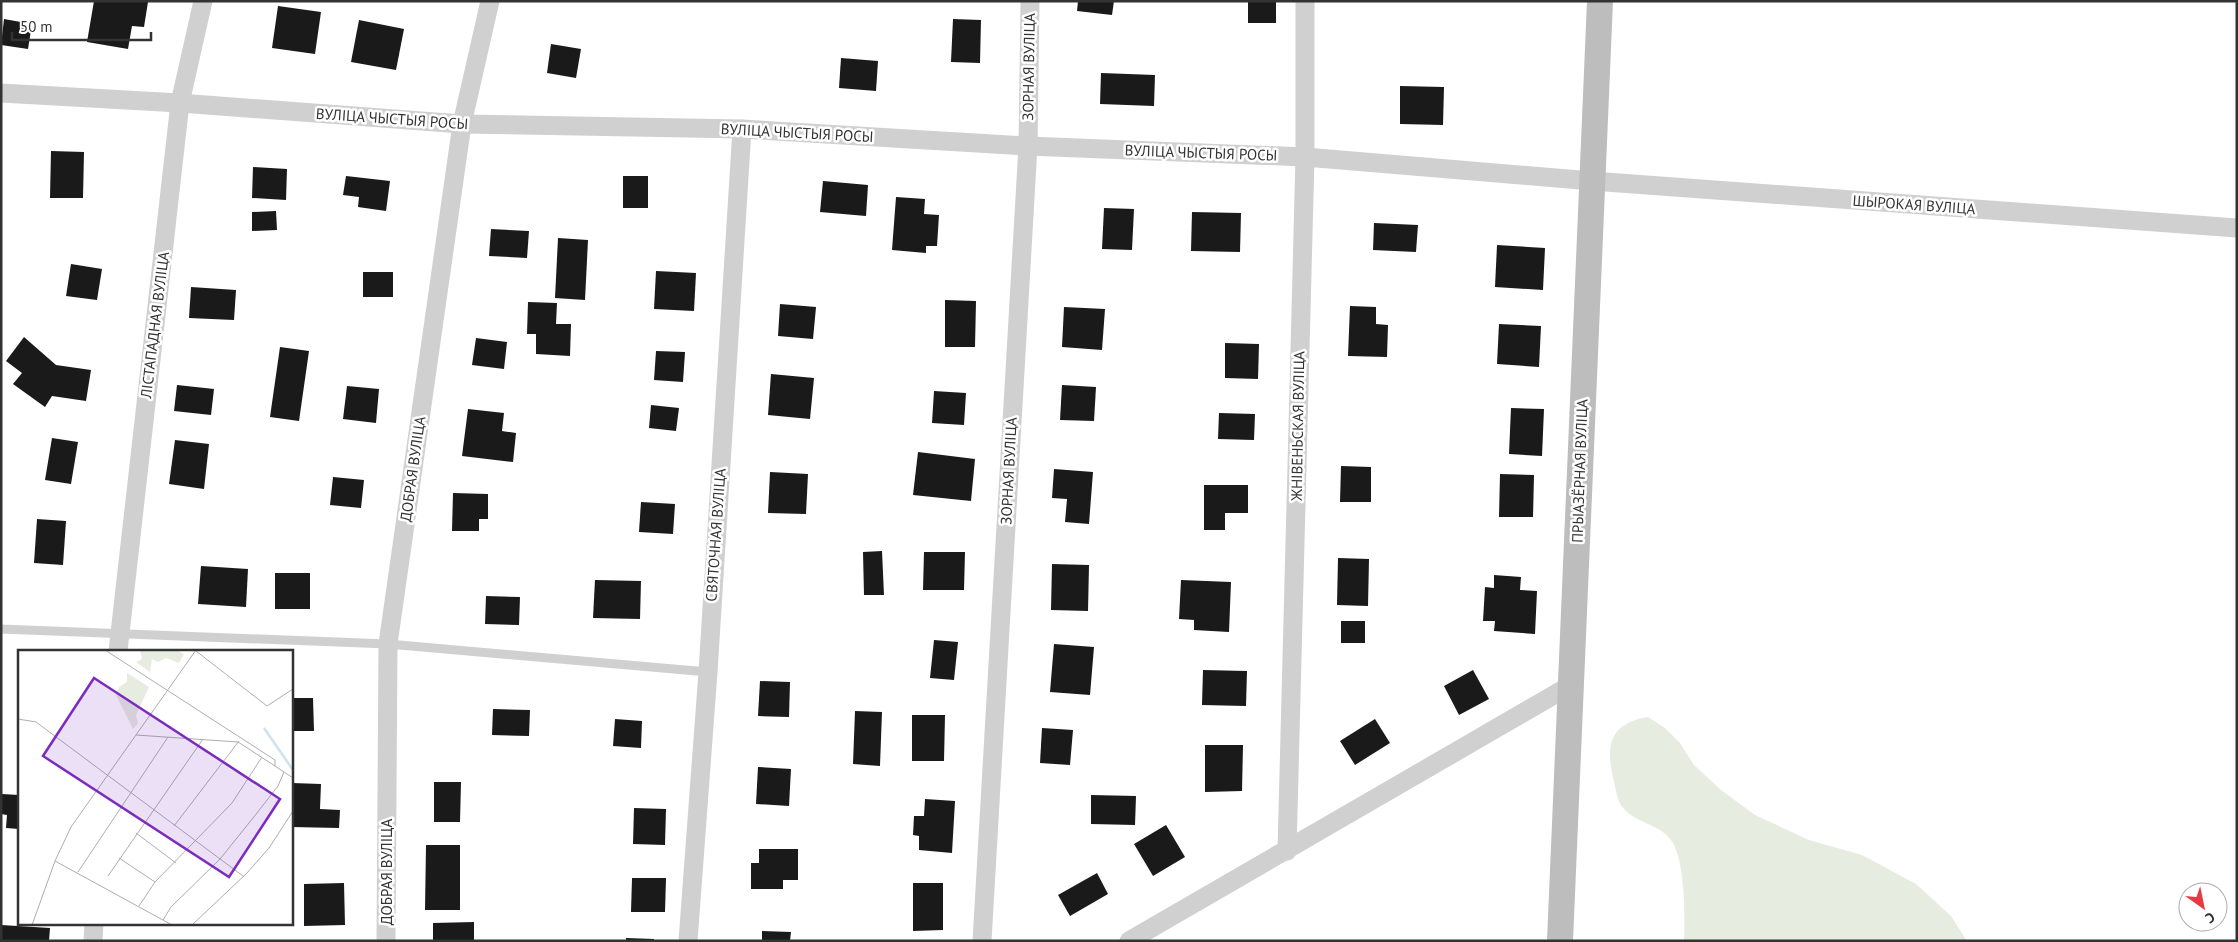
<svg xmlns="http://www.w3.org/2000/svg" width="2238" height="942" viewBox="0 0 2238 942" font-family="'PT Sans',sans-serif">
	<rect width="100%" height="100%" fill="#fff"/>
	<path fill="#e6ecdf" d="M1648 717 1665 728 1680 743 1694 765 1721 790 1755 815 1809 840 1862 855 1916 884 1951 916 1967 941H1684C1685 915 1685 865 1673 843 1662 824 1637 824 1624 809 1617 802 1616 790 1614 781 1605 747 1609 723 1648 717Z"/>
	<g fill="#1a1a1a">
		<path d="M94 1 148 2 144 27 132 26 128 49 87 42Z"/>
		<path d="M1078 1H1114L1112 15 1077 11Z"/>
		<rect x="1248" y="1" width="28" height="22"/>
		<path d="M278 6 321 12 315 54 272 48Z"/>
		<path d="M4 19 32 24 28 49 1 45Z"/>
		<path d="M953 19 981 20 980 63 951 62Z"/>
		<path d="M359 20 404 29 396 70 351 62Z"/>
		<path d="M551 44 581 49 576 78 547 73Z"/>
		<path d="M841 58 878 61 876 91 839 88Z"/>
		<path d="M1101 73 1155 75 1154 106 1100 104Z"/>
		<path d="M1400 86 1444 87 1443 125 1400 124Z"/>
		<path d="M51 151 84 152 83 198H50Z"/>
		<path d="M253 167 287 169 286 200 252 198Z"/>
		<path d="M346 176 390 181 386 211 358 207 359 197 343 195Z"/>
		<rect x="623" y="176" width="25" height="32"/>
		<path d="M823 181 868 185 866 216 820 212Z"/>
		<path d="M896 197 925 199 924 214 939 215 937 246H926V253L892 250Z"/>
		<path d="M1104 208 1134 209 1132 250 1102 249Z"/>
		<path d="M276 211 277 230 252 231V212Z"/>
		<path d="M1192 212 1241 213 1240 252 1191 251Z"/>
		<path d="M1374 223 1418 225 1416 252 1373 250Z"/>
		<path d="M491 229 529 231 527 258 489 256Z"/>
		<path d="M558 238 588 240 585 300 555 298Z"/>
		<path d="M1497 245 1545 248 1543 290 1495 287Z"/>
		<path d="M71 264 102 269 97 300 66 296Z"/>
		<path d="M656 271 696 273 694 311 654 309Z"/>
		<rect x="363" y="272" width="30" height="25"/>
		<path d="M191 287 236 290 234 320 189 318Z"/>
		<path d="M945 300 976 301 975 347H945Z"/>
		<path d="M528 302 557 303 556 324H571L570 356 536 354V334H527Z"/>
		<path d="M780 304 816 307 813 339 778 336Z"/>
		<path d="M1350 306 1376 307V324L1388 325 1387 357 1348 356Z"/>
		<path d="M1064 307 1105 309 1102 350 1062 347Z"/>
		<path d="M1499 324 1541 326 1539 367 1497 364Z"/>
		<path d="M24 337 56 365 91 370 86 401 52 396 45 407 13 384 22 373 6 361Z"/>
		<path d="M476 338 507 342 504 369 472 365Z"/>
		<path d="M1225 343 1259 344 1258 379 1225 378Z"/>
		<path d="M280 347 309 351 299 421 270 417Z"/>
		<path d="M656 351 685 352 683 382 654 380Z"/>
		<path d="M771 374 814 378 810 419 768 415Z"/>
		<path d="M177 385 214 389 211 415 174 411Z"/>
		<path d="M1062 385 1096 387 1094 421 1060 420Z"/>
		<path d="M347 386 379 389 376 423 343 419Z"/>
		<path d="M934 391 966 393 964 425 932 423Z"/>
		<path d="M651 405 679 408 676 431 649 428Z"/>
		<path d="M1511 408 1544 409 1542 456 1509 454Z"/>
		<path d="M468 409 504 413 502 431 516 433 513 462 462 456Z"/>
		<path d="M1219 413 1255 414 1254 440 1218 439Z"/>
		<path d="M52 438 78 442 71 484 45 480Z"/>
		<path d="M175 440 209 444 204 489 169 484Z"/>
		<path d="M918 452 975 459 971 501 913 495Z"/>
		<path d="M1341 466 1371 467V502H1340Z"/>
		<path d="M1054 469 1093 472 1089 524 1065 522 1067 499 1052 498Z"/>
		<path d="M770 472 808 474 806 514 768 513Z"/>
		<path d="M1500 474 1534 475 1533 517H1499Z"/>
		<path d="M333 477 364 480 361 508 330 505Z"/>
		<path d="M1204 485H1248V513H1225V530H1204Z"/>
		<path d="M453 493 488 494V519H479V531H452Z"/>
		<path d="M641 502 675 504 673 534 639 532Z"/>
		<path d="M37 519 66 521 63 565 34 563Z"/>
		<path d="M882 551 884 595H864L863 552Z"/>
		<path d="M924 552H965L964 590H923Z"/>
		<path d="M1338 558 1369 559 1368 606 1337 605Z"/>
		<path d="M1052 564 1089 565 1088 611 1051 610Z"/>
		<path d="M201 566 248 569 246 607 198 604Z"/>
		<rect x="275" y="573" width="35" height="36"/>
		<path d="M1494 575 1521 577 1520 590 1537 591 1535 634 1494 631 1495 621H1483L1485 587 1494 588Z"/>
		<path d="M595 580 641 581 640 619 593 618Z"/>
		<path d="M1181 580 1231 582 1229 632 1194 630V620L1179 619Z"/>
		<path d="M486 596 520 597 519 625 485 624Z"/>
		<rect x="1341" y="621" width="24" height="22"/>
		<path d="M934 640 958 642 954 680 930 678Z"/>
		<path d="M1054 644 1094 647 1090 695 1050 692Z"/>
		<path d="M1203 670 1247 671 1246 706 1202 705Z"/>
		<path d="M1473 670 1489 699 1459 715 1444 686Z"/>
		<path d="M760 681 790 682 789 717 758 716Z"/>
		<path d="M291 698H313L314 731H291Z"/>
		<path d="M493 709 530 710 529 736 492 735Z"/>
		<path d="M855 711 882 712 880 766 853 764Z"/>
		<path d="M912 715H945L944 761H912Z"/>
		<path d="M615 719 642 721 641 748 613 746Z"/>
		<path d="M1375 719 1390 743 1355 765 1340 741Z"/>
		<path d="M1042 728 1073 730 1070 765 1040 763Z"/>
		<path d="M1205 745H1243L1242 791 1205 792Z"/>
		<path d="M758 767 791 769 789 806 756 804Z"/>
		<path d="M434 782H461L460 822H434Z"/>
		<path d="M292 783 321 784 320 809 340 810 339 828 291 827Z"/>
		<path d="M2 794 19 795V829L6 828 7 815 1 814Z"/>
		<path d="M1091 795 1136 796 1135 825 1091 824Z"/>
		<path d="M925 799 955 801 952 853 919 850V836L913 835 914 816H924Z"/>
		<path d="M634 808 666 809 665 845 633 844Z"/>
		<path d="M1166 825 1185 857 1153 876 1134 844Z"/>
		<path d="M426 845H460V910H425Z"/>
		<path d="M759 849H798V880H783V889H751V863H759Z"/>
		<path d="M1097 873 1108 894 1070 916 1058 895Z"/>
		<path d="M632 878H666L665 912H631Z"/>
		<path d="M344 883 345 925 304 926V884Z"/>
		<path d="M913 883H943V930L913 931Z"/>
		<path d="M474 922V941H433V923Z"/>
		<path d="M1 925 50 928 49 941H1Z"/>
		<path d="M762 931 791 932 790 941H762Z"/>
		<path d="M626 938 654 939V941H626Z"/>
	</g>
	<g fill="none" stroke-linecap="round" stroke-linejoin="round">
		<path stroke="#d0d0d0" stroke-width="9" d="M1 629 388 644 708 672"/>
		<g stroke="#d0d0d0" stroke-width="19">
			<path d="M1 93 180 103 462 124 742 129 1028 146 1305 157 1592 181 2237 228"/>
			<path d="M118 651 180 103 203 1"/>
			<path d="M1287 851 1305 157V1"/>
			<path d="M93 941 94 923"/>
			<path d="M386 941 388 644 462 124 490 1"/>
			<path d="M688 941 708 672 742 129"/>
			<path d="M982 941 1028 146 1030 1"/>
			<path d="M1129 941 1571 685"/>
		</g>
		<path stroke="#bdbdbd" stroke-width="26" d="M1560 941 1600 1"/>
	</g>
	<g text-anchor="middle" stroke-width="5" stroke-linejoin="round" paint-order="stroke">
		<g font-size="15" fill="#333" stroke="#fff">
			<text transform="translate(1029 67) rotate(-89)" y="5">ЗОРНАЯ ВУЛІЦА</text>
			<text transform="translate(392 119) rotate(4)" y="5">ВУЛІЦА ЧЫСТЫЯ РОСЫ</text>
			<text transform="translate(797 133) rotate(3)" y="5">ВУЛІЦА ЧЫСТЫЯ РОСЫ</text>
			<text transform="translate(1201 153) rotate(2)" y="5">ВУЛІЦА ЧЫСТЫЯ РОСЫ</text>
			<text transform="translate(1914 205) rotate(4)" y="5">ШЫРОКАЯ ВУЛІЦА</text>
			<text transform="translate(155 325) rotate(-83)" y="5">ЛІСТАПАДНАЯ ВУЛІЦА</text>
			<text transform="translate(1298 426) rotate(-89)" y="5">ЖНІВЕНЬСКАЯ ВУЛІЦА</text>
			<text transform="translate(413 469) rotate(-82)" y="5">ДОБРАЯ ВУЛІЦА</text>
			<text transform="translate(1009 471) rotate(-87)" y="5">ЗОРНАЯ ВУЛІЦА</text>
			<text transform="translate(1580 471) rotate(-88)" y="5">ПРЫАЗЁРНАЯ ВУЛІЦА</text>
			<text transform="translate(716 535) rotate(-86)" y="5">СВЯТОЧНАЯ ВУЛІЦА</text>
			<text transform="translate(387 872) rotate(-90)" y="5">ДОБРАЯ ВУЛІЦА</text>
		</g>
	</g>
	<g transform="translate(18 650)">
		<rect width="275" height="275" fill="#fff"/>
		<path d="M122 0H158L166 4 161 13 148 8 140 12 134 9 132 22 118 12 124 9ZM109 23 131 37 118 65 120 73 115 79 98 45 101 37 109 32Z" fill="#e6ecdf"/>
		<path fill="none" stroke="#cfe2ee" stroke-width="2.5" d="M246 78 275 120"/>
		<path fill="none" stroke="#adadad" stroke-width="1" d="M87 0 257 110V116L275 128M178 1 249 56 275 39M0 69 18 72 225 226M118 85 220 92 257 116M156 176 221 91M118 183 158 213M101 208 137 232M37 211 154 275M60 222 150 87M90 226 185 89M121 256 137 232 214 153 244 107M145 270 153 257 202 209 235 168 260 136 266 122M14 275 37 211 53 177 178 0M174 275 229 223 251 198 275 161"/>
		<path fill="#7b2cbf" fill-opacity="0.15" stroke="#7b2cbf" stroke-width="2.5" d="M76 28 262 149 211 227 25 106Z"/>
		<rect width="275" height="275" fill="none" stroke="#333" stroke-width="2.5"/>
	</g>
	<rect width="2238" height="942" fill="none" stroke="#333333" stroke-width="5"/>
	<g transform="translate(2203 907) rotate(147)"><circle r="24" fill="#ffffff" stroke="#adadad"/>
	<path d="M0-4L9 19L0 12L-9 19Z" fill="#e63946"/>
	<text y="-8" font-size="14" font-weight="bold" text-anchor="middle" fill="#333333">С</text>
	</g>
	<path d="M12 32v8h139v-8" fill="none" stroke="#333333" stroke-width="2.5"/>
	<text x="20" y="32" font-size="15" fill="#333333" stroke="#ffffff" stroke-width="4" paint-order="stroke">50 m</text>
</svg>
